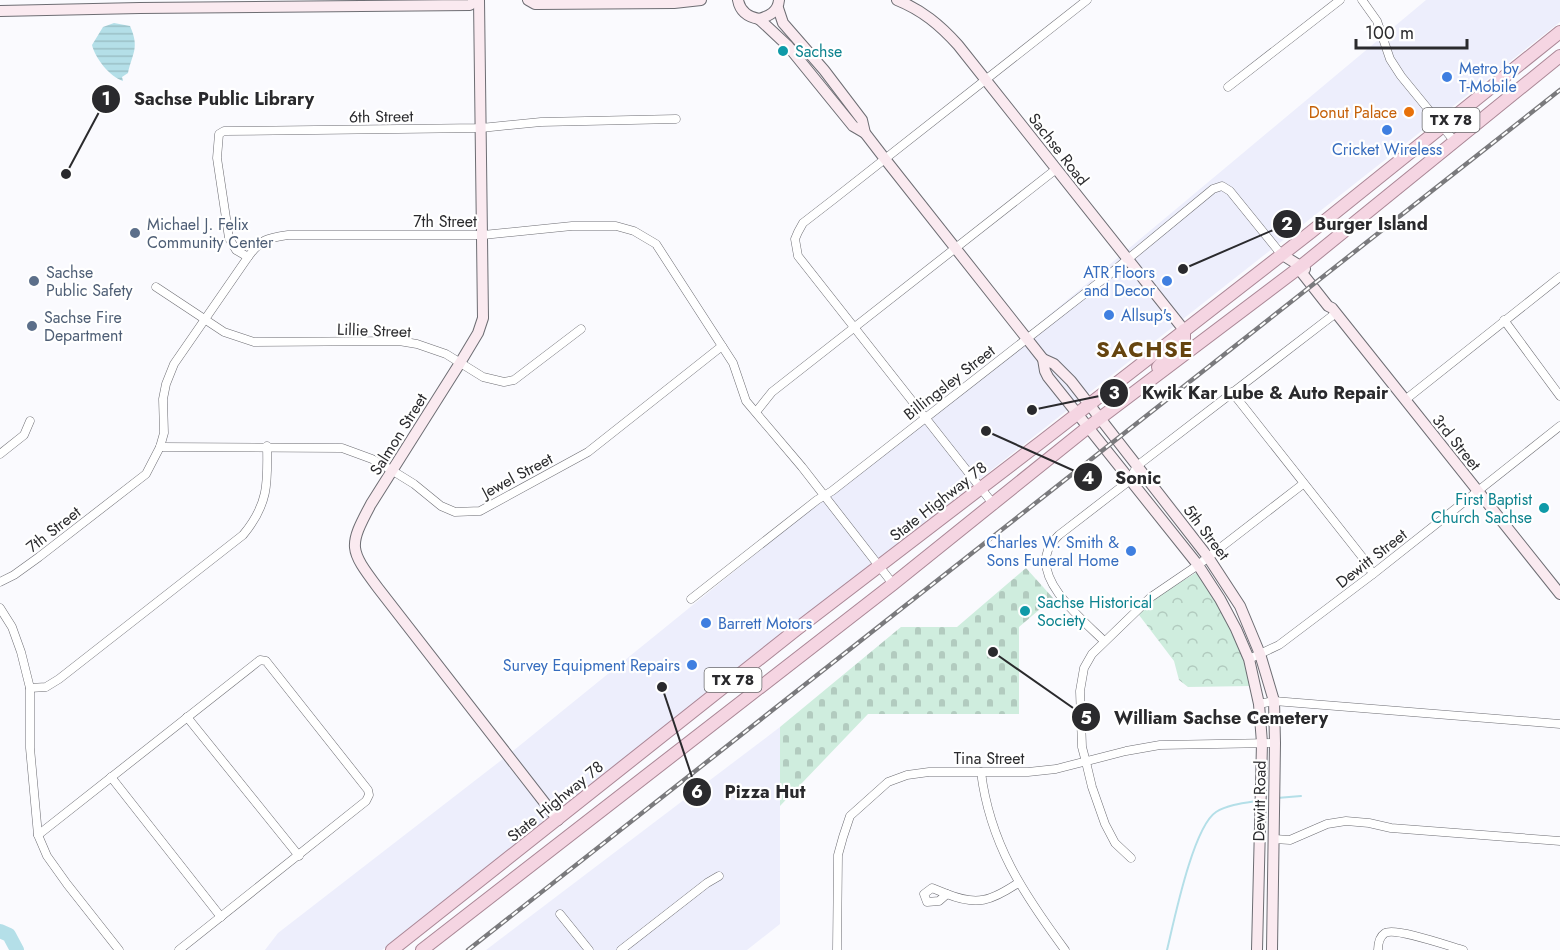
<svg xmlns="http://www.w3.org/2000/svg" width="1560" height="950" viewBox="0 0 1560 950" font-family="Jost,sans-serif">
	<defs>
		<pattern id="forest-crowns" width="20" height="18" patternUnits="userSpaceOnUse" patternTransform="scale(1.5)"><rect width="20" height="18" fill="#cfedde"/><path d="M2 6a3 3 0 1 1 6 0M12 15a3 3 0 1 1 6 0" fill="none" stroke="#b2cbbf"/></pattern>
		<pattern id="cemetery-stones" width="16" height="16" patternUnits="userSpaceOnUse" patternTransform="scale(1.5)"><rect width="16" height="16" fill="#cfedde"/><path d="M2 7V4a2 2 0 0 1 4 0v3zM10 15v-3a2 2 0 0 1 4 0v3z" fill="#b2cbbf"/></pattern>
		<pattern id="water-rules" width="6" height="5" patternUnits="userSpaceOnUse" patternTransform="scale(1.5)"><rect width="6" height="5" fill="#b4dfe8"/><path d="M0 2.5h6" fill="none" stroke="#9bc0c7"/></pattern>
	</defs>
	<rect width="100%" height="100%" fill="#fafafe"/>
	<g fill="#edeefc">
		<path d="M1426 0H1560V22L382 950H265L278 933 508 755 1023 337Z"/>
		<path d="M780 727V924L747 950H486Z"/>
	</g>
	<path fill="url(#forest-crowns)" d="M1197 572 1229 622 1243 655 1251 686 1188 687 1179 680 1174 661 1139 615 1152 600Z"/>
	<path fill="url(#cemetery-stones)" d="M1026 568 1053 598 1019 627V714H868L780 806V727L901 627H957Z"/>
	<path fill="url(#water-rules)" d="M114 23 130 26C140 48 132 54 128 73L122 77 123 81C110 77 95 58 92 45L103 27Z"/>
	<g fill="none" stroke-linecap="round" stroke-linejoin="round">
		<g stroke="#b4dfe8" stroke-width="2">
			<path d="M1277 798 1301 796"/>
			<path d="M1167 950C1174 921 1193 827 1216 812 1227 805 1244 803 1257 801"/>
		</g>
		<path stroke="#b4dfe8" stroke-width="14" d="M0 931 9 935 17 950"/>
		<g stroke="#6d6d73" stroke-width="9">
			<g id="street">
				<path d="M1362 0 1377 21 1390 59 1401 76 1455 142"/>
				<path d="M1228 87 1340 0"/>
				<path d="M248 257 236 250 229 238 217 158 219 134 224 131 481 128 541 122 676 119"/>
				<path d="M156 287 224 332 254 342 399 341 417 344 446 354 483 377 504 382 514 380 581 329"/>
				<path d="M1504 320 1560 396"/>
				<path d="M1232 392 1363 558 1373 574"/>
				<path d="M1405 400 1560 277"/>
				<path d="M756 412 772 392 1055 170"/>
				<path d="M160 447 342 448 372 459 393 471 414 484 441 506 455 512 480 511 588 452 722 346"/>
				<path d="M0 454 24 435 30 421"/>
				<path d="M994 505 798 256 795 239 798 232 803 223 834 199 1087 0"/>
				<path d="M0 582 14 575 39 557 146 474 160 447 164 433 163 399 166 384 174 364 248 257C261 239 267 238 288 235H483L572 226H616L634 231 656 244 733 363 746 401 802 467 893 584"/>
				<path d="M691 599 817 500 832 491 1111 273 1213 189 1222 186 1230 191 1281 254"/>
				<path d="M0 608 12 627 21 652 30 688V748L38 835 47 856 67 884 119 950"/>
				<path d="M1104 641C1084 621 1035 582 1048 550 1050 544 1055 539 1059 535L1129 481 1137 466 1336 313"/>
				<path d="M1249 659 1279 645 1373 574 1560 426"/>
				<path d="M30 688 46 687 59 679 243 535C268 505 268 484 267 446"/>
				<path d="M1259 704 1274 701 1560 724"/>
				<path d="M187 717 299 856"/>
				<path d="M981 772C990 844 1023 893 1065 950"/>
				<path d="M111 777 221 917"/>
				<path d="M38 835 260 660 266 661 368 790 369 795 366 801 179 950"/>
				<path d="M1274 839 1290 840 1327 824 1346 821 1369 823 1391 828 1560 841"/>
				<path d="M1131 858 1115 843 1105 824 1092 787 1086 762 1082 747 1080 691 1084 668 1092 654 1151 597 1198 565 1303 484"/>
				<path d="M932 888 947 894 939 901 927 902 924 894Z"/>
				<path d="M947 894C977 906 991 901 1018 883"/>
				<path d="M560 914 589 950"/>
				<path d="M621 950 707 883 719 876"/>
				<path d="M837 950 838 855 843 837 850 816 888 782 907 775 929 772H1028L1056 769 1126 751 1160 745 1275 743"/>
				<path d="M1378 950C1378 944 1379 937 1385 933 1395 927 1449 946 1463 950"/>
			</g>
		</g>
		<g stroke="#6d6d73" stroke-width="12">
			<g id="secondary">
				<path d="M479 0 483 318 478 333 460 363 371 504C348 547 349 549 378 588L558 820"/>
				<path d="M528 0 535 4 674 3 701 0"/>
				<path d="M738 0C740 11 748 17 759 19 769 16 778 12 779 0"/>
				<path d="M897 0C922 10 940 25 958 45L1184 330"/>
				<path d="M778 8 783 23 824 70 862 120 865 133 885 159 1043 359 1054 364 1071 381 1208 557 1240 606 1260 654 1274 701 1275 743 1272 950"/>
				<path d="M0 11 140 8 470 5 476 0"/>
				<path d="M759 19 788 46 853 126 865 133"/>
				<path d="M1281 254 1305 269"/>
				<path d="M1300 267 1302 273 1328 306 1332 308 1560 594"/>
				<path d="M1043 359 1045 371 1048 377 1198 565 1220 599 1236 629 1249 659 1259 704 1262 743 1257 950"/>
			</g>
		</g>
		<g stroke="#aa8796" stroke-width="14">
			<g id="primary">
				<path d="M1158 367 1184 339V330"/>
				<path d="M392 950 797 629 1041 442 1311 232 1560 32"/>
				<path d="M422 950 893 584 1087 428 1300 267 1560 56"/>
			</g>
		</g>
		<use href="#street" stroke="#fff" stroke-width="8"/>
		<use href="#secondary" stroke="#faeaf0" stroke-width="10"/>
		<use href="#primary" stroke="#f5d5e2" stroke-width="12"/>
		<g stroke="#7a7a7d" stroke-width="4.5">
			<path id="rail" d="M468 950 1560 90"/>
		</g>
		<use href="#rail" stroke="#fff" stroke-width="2" stroke-dasharray="7" stroke-linecap="butt"/>
	</g>
	<g fill="#0f9aa8" stroke="#fff" stroke-width="2">
		<circle cx="783" cy="51" r="6"/>
		<circle cx="1544" cy="508" r="6"/>
		<circle cx="1025" cy="611" r="6"/>
	</g>
	<g fill="#3f7fe0" stroke="#fff" stroke-width="2">
		<circle cx="1447" cy="77" r="6"/>
		<circle cx="1387" cy="130" r="6"/>
		<circle cx="1167" cy="281" r="6"/>
		<circle cx="1109" cy="315" r="6"/>
		<circle cx="1131" cy="551" r="6"/>
		<circle cx="706" cy="623" r="6"/>
		<circle cx="692" cy="665" r="6"/>
	</g>
	<circle fill="#e8710a" stroke="#fff" stroke-width="2" cx="1409" cy="112" r="6"/>
	<g fill="#5c6f8a" stroke="#fff" stroke-width="2">
		<circle cx="135" cy="233" r="6"/>
		<circle cx="34" cy="281" r="6"/>
		<circle cx="32" cy="326" r="6"/>
	</g>
	<g text-anchor="middle" stroke-width="4.5" stroke-linejoin="round" paint-order="stroke">
		<g fill="#fff" stroke="#6a6a6c" stroke-width="1.5">
			<rect x="1422.5" y="108" width="57" height="24" rx="4.5"/>
			<rect x="704.5" y="668" width="57" height="24" rx="4.5"/>
		</g>
		<g font-size="15" font-weight="bold" fill="#2a2a2d">
			<text x="1451" y="125">TX 78</text>
			<text x="733" y="685">TX 78</text>
		</g>
		<g font-size="16" fill="#0d838f" stroke="#fff" text-anchor="start">
			<text x="795" y="57">Sachse</text>
			<text x="1532" y="505" text-anchor="end">First Baptist<tspan x="1532" dy="18">Church Sachse</tspan></text>
			<text x="1037" y="608">Sachse Historical<tspan x="1037" dy="18">Society</tspan></text>
		</g>
		<g font-size="16" fill="#366cbe" stroke="#fff" text-anchor="start">
			<text x="1459" y="74">Metro by<tspan x="1459" dy="18">T-Mobile</tspan></text>
			<text x="1387" y="155" text-anchor="middle">Cricket Wireless</text>
			<text x="1155" y="278" text-anchor="end">ATR Floors<tspan x="1155" dy="18">and Decor</tspan></text>
			<text x="1121" y="321">Allsup's</text>
			<text x="1119" y="548" text-anchor="end">Charles W. Smith &amp;<tspan x="1119" dy="18">Sons Funeral Home</tspan></text>
			<text x="718" y="629">Barrett Motors</text>
			<text x="680" y="671" text-anchor="end">Survey Equipment Repairs</text>
		</g>
		<g font-size="16" fill="#c56008" stroke="#fff" text-anchor="end">
			<text x="1397" y="118">Donut Palace</text>
		</g>
		<g font-size="16" fill="#2a2a2d" stroke="#fff">
			<text transform="translate(381 116) rotate(-1)" y="6">6th Street</text>
			<text transform="translate(1059 149) rotate(52)" y="6">Sachse Road</text>
			<text x="445" y="227">7th Street</text>
			<text transform="translate(374 330) rotate(2)" y="6">Lillie Street</text>
			<text transform="translate(949 382) rotate(-38)" y="6">Billingsley Street</text>
			<text transform="translate(398 434) rotate(-58)" y="6">Salmon Street</text>
			<text transform="translate(1457 442) rotate(51)" y="6">3rd Street</text>
			<text transform="translate(517 475) rotate(-28)" y="6">Jewel Street</text>
			<text transform="translate(938 501) rotate(-38)" y="6">State Highway 78</text>
			<text transform="translate(53 529) rotate(-38)" y="6">7th Street</text>
			<text transform="translate(1207 532) rotate(53)" y="6">5th Street</text>
			<text transform="translate(1371 558) rotate(-38)" y="6">Dewitt Street</text>
			<text x="989" y="764">Tina Street</text>
			<text transform="translate(555 801) rotate(-39)" y="6">State Highway 78</text>
			<text transform="translate(1259 801) rotate(-89)" y="6">Dewitt Road</text>
		</g>
		<g font-size="16" fill="#4e5e75" stroke="#fff" text-anchor="start">
			<text x="147" y="230">Michael J. Felix<tspan x="147" dy="18">Community Center</tspan></text>
			<text x="46" y="278">Sachse<tspan x="46" dy="18">Public Safety</tspan></text>
			<text x="44" y="323">Sachse Fire<tspan x="44" dy="18">Department</tspan></text>
		</g>
		<g font-size="22" font-weight="bold" letter-spacing="1.5" fill="#65440f" stroke="#fff">
			<text x="1145" y="357">SACHSE</text>
		</g>
	</g>
	<path fill="none" stroke="#2a2a2d" stroke-width="2" d="M66 174L106 99M1183 269L1287 224M1032 410L1114 393M986 431L1088 477M993 652L1086 717M662 687L697 792"/>
	<g fill="#2a2a2d" stroke="#fff" stroke-width="2">
		<circle cx="66" cy="174" r="6"/>
		<circle cx="1183" cy="269" r="6"/>
		<circle cx="1032" cy="410" r="6"/>
		<circle cx="986" cy="431" r="6"/>
		<circle cx="993" cy="652" r="6"/>
		<circle cx="662" cy="687" r="6"/>
		<circle cx="106" cy="99" r="15"/>
		<circle cx="1287" cy="224" r="15"/>
		<circle cx="1114" cy="393" r="15"/>
		<circle cx="1088" cy="477" r="15"/>
		<circle cx="1086" cy="717" r="15"/>
		<circle cx="697" cy="792" r="15"/>
	</g>
	<g font-size="18" text-anchor="middle" font-weight="bold" fill="#fff">
		<text x="106" y="105">1</text>
		<text x="1287" y="230">2</text>
		<text x="1114" y="399">3</text>
		<text x="1088" y="484">4</text>
		<text x="1086" y="724">5</text>
		<text x="697" y="798">6</text>
	</g>
	<g font-size="18" text-anchor="middle" font-weight="bold" fill="#2a2a2d" stroke="#fff" stroke-width="4.5" stroke-linejoin="round" paint-order="stroke">
		<text x="224" y="105">Sachse Public Library</text>
		<text x="1371" y="230">Burger Island</text>
		<text x="1265" y="399">Kwik Kar Lube &amp; Auto Repair</text>
		<text x="1138" y="484">Sonic</text>
		<text x="1221" y="724">William Sachse Cemetery</text>
		<text x="765" y="798">Pizza Hut</text>
	</g>
	<path d="M1356 39v9h111v-9" fill="none" stroke="#2a2a2d" stroke-width="3"/>
	<text x="1365" y="39" font-size="18" fill="#2a2a2d" stroke="#ffffff" stroke-width="4.5" paint-order="stroke">100 m</text>
</svg>
